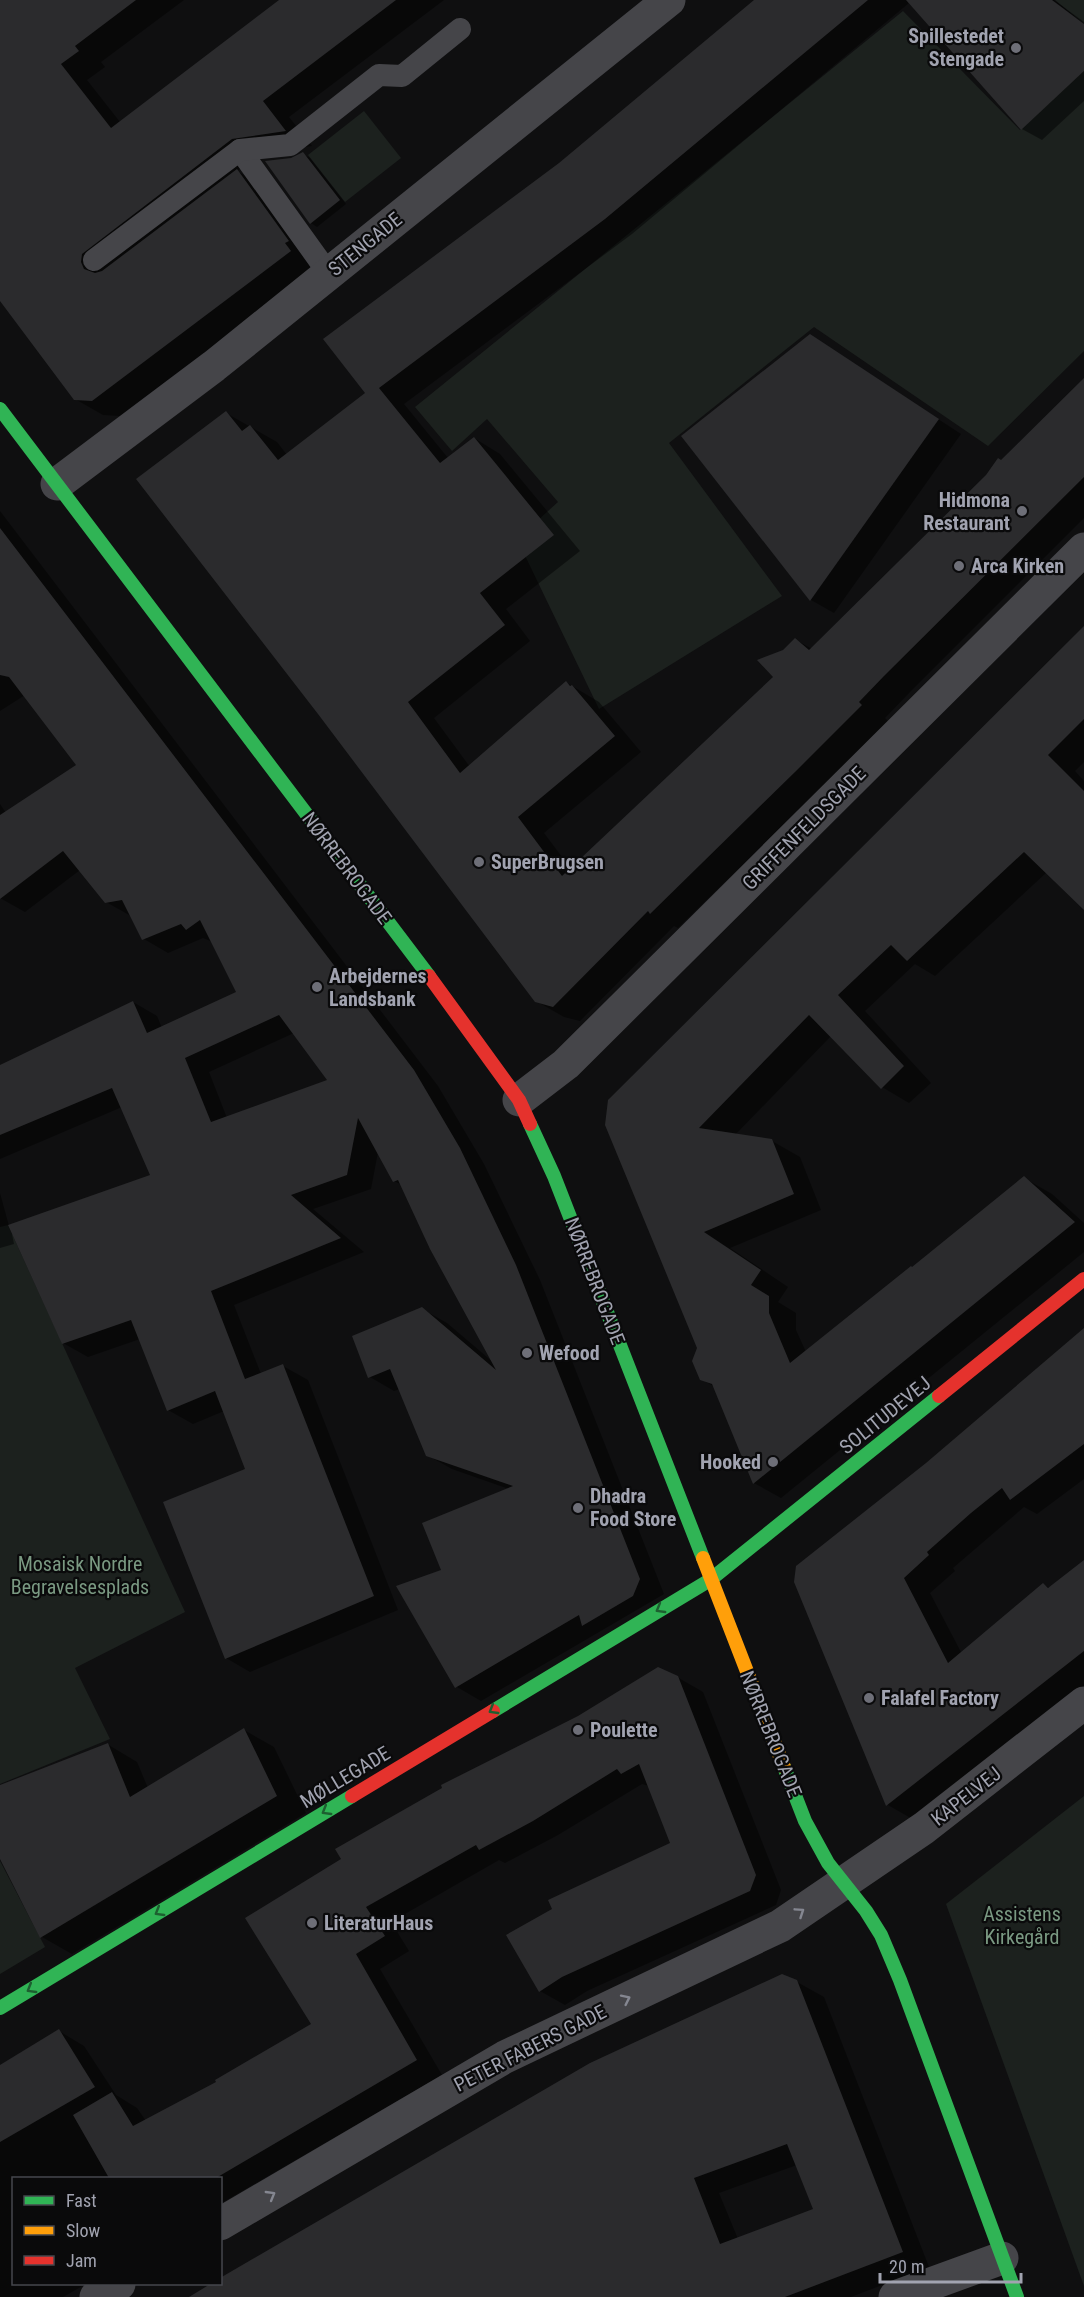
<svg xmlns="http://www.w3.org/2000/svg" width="1084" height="2297" viewBox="0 0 1084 2297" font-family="'Roboto Condensed',sans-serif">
	<rect width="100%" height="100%" fill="#0f0f10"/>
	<g fill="#1c211e">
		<path d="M1055 0H1084V24Z"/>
		<path d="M903 11 1020 130 1084 71V351L988 446 814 327 669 443 782 596 599 709 517 539 558 502 487 419 452 451 415 407Z"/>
		<path d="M364 111 401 158 345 202 308 155Z"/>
		<path d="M8 1225 185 1612 75 1668 110 1739 0 1784V1227Z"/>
		<path d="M1084 1796V2286L946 1904Z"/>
		<path d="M0 1861 45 1947 0 1974Z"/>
	</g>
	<g fill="#0007" fill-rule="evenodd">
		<path d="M7 0H184L101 62 105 67 87 80 120 122 282 0H444L289 117 312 146 260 154 237 171 264 187 317 267 120 416 103 415 75 399 0 299V5Z"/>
		<path d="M757 0H907L909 3 632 234 404 404 448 458 474 438 500 454 580 551 506 609 530 641 434 718 470 767 567 683 599 702 641 752 544 833 571 869 775 678 784 652 796 640 812 649 1001 462 1084 392V518L911 691 885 718 888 721 822 787 678 928 674 926 580 1021 564 1017 536 1001 226 413 277 442 287 455 367 393 560 164Z"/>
		<path d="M944 0H1054L1084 22V101L1042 140 1022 129Z"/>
		<path d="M303 154 310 158 346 204 317 227 311 223Z"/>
		<path d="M811 336 961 434 834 613 811 600 683 436Z"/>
		<path d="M0 511 438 1086 484 1164 540 1280 664 1594 481 1701 457 1687 443 1571 509 1489 452 1469 427 1455 400 1389 394 1391 370 1377 422 1309 447 1323 494 1363 402 1185 394 1181 378 1152 371 1189 313 1209 364 1252 234 1305 261 1374 283 1366 308 1380 398 1610 250 1672 226 1658 247 1470 224 1411 193 1424 168 1410 140 1339 88 1357 63 1343 13 1234H12L14 1244 0 1248V1193L9 1226 152 1176 122 1107 0 1159V1067L133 1002 157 1016 162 1028 238 993 213 942 203 938 168 953 144 939 131 916 106 902 80 870 25 912 0 898V804L6 813 78 766 25 695 0 711ZM294 1033 330 1081 227 1118 209 1072Z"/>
		<path d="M1084 628V762L1075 771 1084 781V906L1047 872 935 976 915 964 865 1011 931 1083 909 1103 882 1087 831 1036 735 1135 772 1141 800 1157 821 1210 730 1248 788 1287 778 1302 796 1313V1330L806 1352 913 1269 1024 1178 1052 1194 1084 1223V1252L781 1498 754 1483 715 1387 701 1379 699 1348 606 1125Z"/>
		<path d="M1084 1330V1479L1037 1514 1024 1507 953 1568 955 1571 930 1593 962 1654 1044 1585 1050 1588 1084 1562V1687L914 1820 888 1805 795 1582 927 1464Z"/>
		<path d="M677 1677 703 1692 781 1890 776 1905 587 1991 565 2005 540 1991 672 1844 649 1786 642 1784 558 1835 505 1863 499 1860 391 1922 409 1951 380 1969 442 2075 220 2204V2178H14V2284H86L63 2297H0V2066L59 2031 84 2046 116 2095 137 2108 146 2121 218 2082 313 2024 247 1919Z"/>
		<path d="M244 1730 274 1747 306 1813 72 1954 42 1937 0 1856V1787L107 1744 137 1762 148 1788Z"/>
		<path d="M797 1982 824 1997 929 2267 851 2297H194ZM797 2165 815 2210 738 2239 719 2193Z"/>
	</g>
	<g fill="#2b2b2d" fill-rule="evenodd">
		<path d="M0 0H136L75 46 79 51 61 64 111 128 279 0H396L263 101 286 131 232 139 82 254 81 262 84 269 95 273 102 271 237 169 289 241 285 243 291 251 92 401 74 400 0 301Z"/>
		<path d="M754 0H868L605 219 379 388 440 463 474 437 554 535 480 593 505 625 408 702 460 773 566 681 570 686 572 685 615 736 518 817 562 876 773 677 757 660 783 650 795 638 809 650 986 475 998 458 1001 460 1084 378V477L884 676 859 702 862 705 795 772 650 914 648 911 553 1007 535 1002 318 714 136 479 226 411 242 431 250 425 278 460 365 393 323 339 559 163Z"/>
		<path d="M906 0H1052L1084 24V71L1021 130Z"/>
		<path d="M303 152 340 200 310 224 265 161 291 158Z"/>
		<path d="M810 334 939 419 810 601 681 436Z"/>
		<path d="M0 528 414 1070 460 1148 516 1265 640 1579 633 1596 582 1626 579 1615 455 1688 396 1586 441 1570 422 1523 513 1486 426 1456 390 1369 368 1378 352 1336 422 1307 496 1370 430 1249 398 1180 393 1182 358 1118 347 1175 291 1195 341 1238 211 1291 245 1379 283 1364 374 1596 225 1659 163 1502 245 1469 215 1391 167 1411 131 1320 62 1344 8 1225 150 1175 112 1088 0 1135V1065L133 1001 147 1033 236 992 200 920 186 930 181 924 142 940 122 900 105 903 63 851 0 899V815L76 765 9 677 0 675ZM279 1015 327 1080 211 1122 185 1058Z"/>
		<path d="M1084 626V719L1048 755 1084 791V910L1024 852 907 961 891 945 838 995 904 1066 881 1089 809 1015 699 1128 772 1139 794 1194 704 1232 761 1270 751 1285 769 1296V1313L790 1363 911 1266 912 1267 1024 1176 1075 1222 753 1484 712 1384 700 1380 692 1361 697 1348 605 1125 608 1100Z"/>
		<path d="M1084 1328V1444L1010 1500 1002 1488 971 1513 927 1552 929 1555 904 1578 948 1663 1043 1583 1048 1588 1084 1560V1651L886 1806 794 1582 796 1566 926 1463Z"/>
		<path d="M658 1667 678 1676 756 1875 750 1891 562 1977 539 1992 506 1935 552 1909 548 1900 670 1843 639 1764 621 1774 617 1769 533 1821 479 1850 476 1845 366 1907 385 1936 356 1954 417 2060 216 2178H109L73 2115 112 2092 133 2126 216 2082 215 2080 311 2024 245 1918 341 1859 335 1849 442 1788 441 1785 578 1716Z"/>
		<path d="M244 1728 277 1796 40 1938 0 1859V1785L108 1743 130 1797Z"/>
		<path d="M782 1974 797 1980 903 2252 785 2297H189L212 2283H220V2278L590 2063ZM787 2144 813 2209 720 2244 694 2178Z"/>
		<path d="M59 2029 95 2087 0 2142V2065Z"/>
	</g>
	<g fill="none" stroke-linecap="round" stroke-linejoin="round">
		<g stroke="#454549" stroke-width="22">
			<path d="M240 150 329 274"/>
			<path d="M94 260 240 150 290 145 379 75 402 76 460 29"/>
		</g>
		<g stroke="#454549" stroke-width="33">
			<path d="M57 484 214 366 669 0"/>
			<path d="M519 1100 566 1064 1084 549"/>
			<path d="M220 2224 505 2057 780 1926 924 1828 1084 1703"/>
			<path d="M96 2297 119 2284"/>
			<path d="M895 2297 1002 2258"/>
		</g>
		<g stroke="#30b455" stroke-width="14">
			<path d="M0 409 429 976"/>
			<path d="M530 1124 554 1176 703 1558"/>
			<path d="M493 1711 710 1580 939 1396"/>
			<path d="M784 1767 805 1821 828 1863 866 1911 881 1935 900 1980 1017 2297"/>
			<path d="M0 2008 352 1796"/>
		</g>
		<path stroke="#ff9f0a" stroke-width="14" d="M703 1558 784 1767"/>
		<g stroke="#e5322d" stroke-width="14">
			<path d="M429 976 519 1100 530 1124"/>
			<path d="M939 1396 1084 1279"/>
			<path d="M352 1796 493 1711"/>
		</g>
	</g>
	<defs><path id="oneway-chevron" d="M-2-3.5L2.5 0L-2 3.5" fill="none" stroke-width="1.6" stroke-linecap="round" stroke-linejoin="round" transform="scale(1.5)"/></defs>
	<g stroke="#1d5f30">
		<use href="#oneway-chevron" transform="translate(660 1609) rotate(150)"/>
		<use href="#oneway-chevron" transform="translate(493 1710) rotate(149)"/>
		<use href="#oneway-chevron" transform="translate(326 1811) rotate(149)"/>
		<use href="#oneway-chevron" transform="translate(159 1912) rotate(149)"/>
		<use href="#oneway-chevron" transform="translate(31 1989) rotate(149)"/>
	</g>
	<g stroke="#858791">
		<use href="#oneway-chevron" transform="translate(800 1912) rotate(-34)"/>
		<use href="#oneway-chevron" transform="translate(626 1999) rotate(-26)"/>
		<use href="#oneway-chevron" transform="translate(271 2195) rotate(-30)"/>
	</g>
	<g fill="#6e6f78" stroke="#0a0a0b" stroke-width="2">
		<circle cx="1016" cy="48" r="6"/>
		<circle cx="1022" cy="511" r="6"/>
		<circle cx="959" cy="566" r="6"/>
		<circle cx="479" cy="862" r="6"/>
		<circle cx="317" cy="987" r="6"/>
		<circle cx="527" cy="1353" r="6"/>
		<circle cx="773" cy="1462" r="6"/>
		<circle cx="578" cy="1508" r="6"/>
		<circle cx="869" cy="1698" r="6"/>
		<circle cx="578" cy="1730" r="6"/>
		<circle cx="312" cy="1923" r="6"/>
	</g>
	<g text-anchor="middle" stroke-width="4.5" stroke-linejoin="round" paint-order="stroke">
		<g font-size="20" font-weight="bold" fill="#a1a3b0" stroke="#0a0a0b" text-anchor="start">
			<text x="1004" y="43" text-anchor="end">Spillestedet<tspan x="1004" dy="23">Stengade</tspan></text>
			<text x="1010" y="507" text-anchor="end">Hidmona<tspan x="1010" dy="23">Restaurant</tspan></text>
			<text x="971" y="573">Arca Kirken</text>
			<text x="491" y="869">SuperBrugsen</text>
			<text x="329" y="983">Arbejdernes<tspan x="329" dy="23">Landsbank</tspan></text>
			<text x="539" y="1360">Wefood</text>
			<text x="761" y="1469" text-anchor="end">Hooked</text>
			<text x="590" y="1503">Dhadra<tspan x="590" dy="23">Food Store</tspan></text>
			<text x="881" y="1705">Falafel Factory</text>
			<text x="590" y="1737">Poulette</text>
			<text x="324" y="1930">LiteraturHaus</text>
		</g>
		<g font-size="20" fill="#a1a3b0" stroke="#0a0a0b">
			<text transform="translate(365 244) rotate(-39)" y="7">STENGADE</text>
			<text transform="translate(804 828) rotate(-45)" y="7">GRIFFENFELDSGADE</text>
			<text transform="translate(347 868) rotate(53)" y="7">NØRREBROGADE</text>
			<text transform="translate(595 1281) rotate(69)" y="7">NØRREBROGADE</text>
			<text transform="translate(885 1415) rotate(-39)" y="7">SOLITUDEVEJ</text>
			<text transform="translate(771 1734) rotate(68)" y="7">NØRREBROGADE</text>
			<text transform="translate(345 1777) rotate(-31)" y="7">MØLLEGADE</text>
			<text transform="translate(966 1796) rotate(-38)" y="7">KAPELVEJ</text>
			<text transform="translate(530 2048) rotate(-27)" y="7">PETER FABERS GADE</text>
		</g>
		<g font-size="20" fill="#7a9982" stroke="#0a0a0b">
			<text x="80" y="1571">Mosaisk Nordre<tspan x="80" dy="23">Begravelsesplads</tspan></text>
			<text x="1022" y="1921">Assistens<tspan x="1022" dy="23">Kirkegård</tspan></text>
		</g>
	</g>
	<rect x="12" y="2177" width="210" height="108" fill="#0a0a0b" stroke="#46474d" stroke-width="1.5"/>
	<rect x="24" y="2196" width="30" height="9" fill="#30b455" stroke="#46474d" stroke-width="1.5"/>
	<text x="66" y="2207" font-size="18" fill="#a1a3b0">Fast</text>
	<rect x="24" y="2226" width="30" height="9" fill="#ff9f0a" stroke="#46474d" stroke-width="1.5"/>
	<text x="66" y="2237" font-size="18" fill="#a1a3b0">Slow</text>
	<rect x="24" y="2256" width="30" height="9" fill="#e5322d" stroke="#46474d" stroke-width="1.5"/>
	<text x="66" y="2267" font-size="18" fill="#a1a3b0">Jam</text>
	<path d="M880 2273v9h141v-9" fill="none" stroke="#a1a3b0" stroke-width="3"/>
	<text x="889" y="2273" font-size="18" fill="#a1a3b0" stroke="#0a0a0b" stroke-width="4.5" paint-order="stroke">20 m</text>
</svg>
